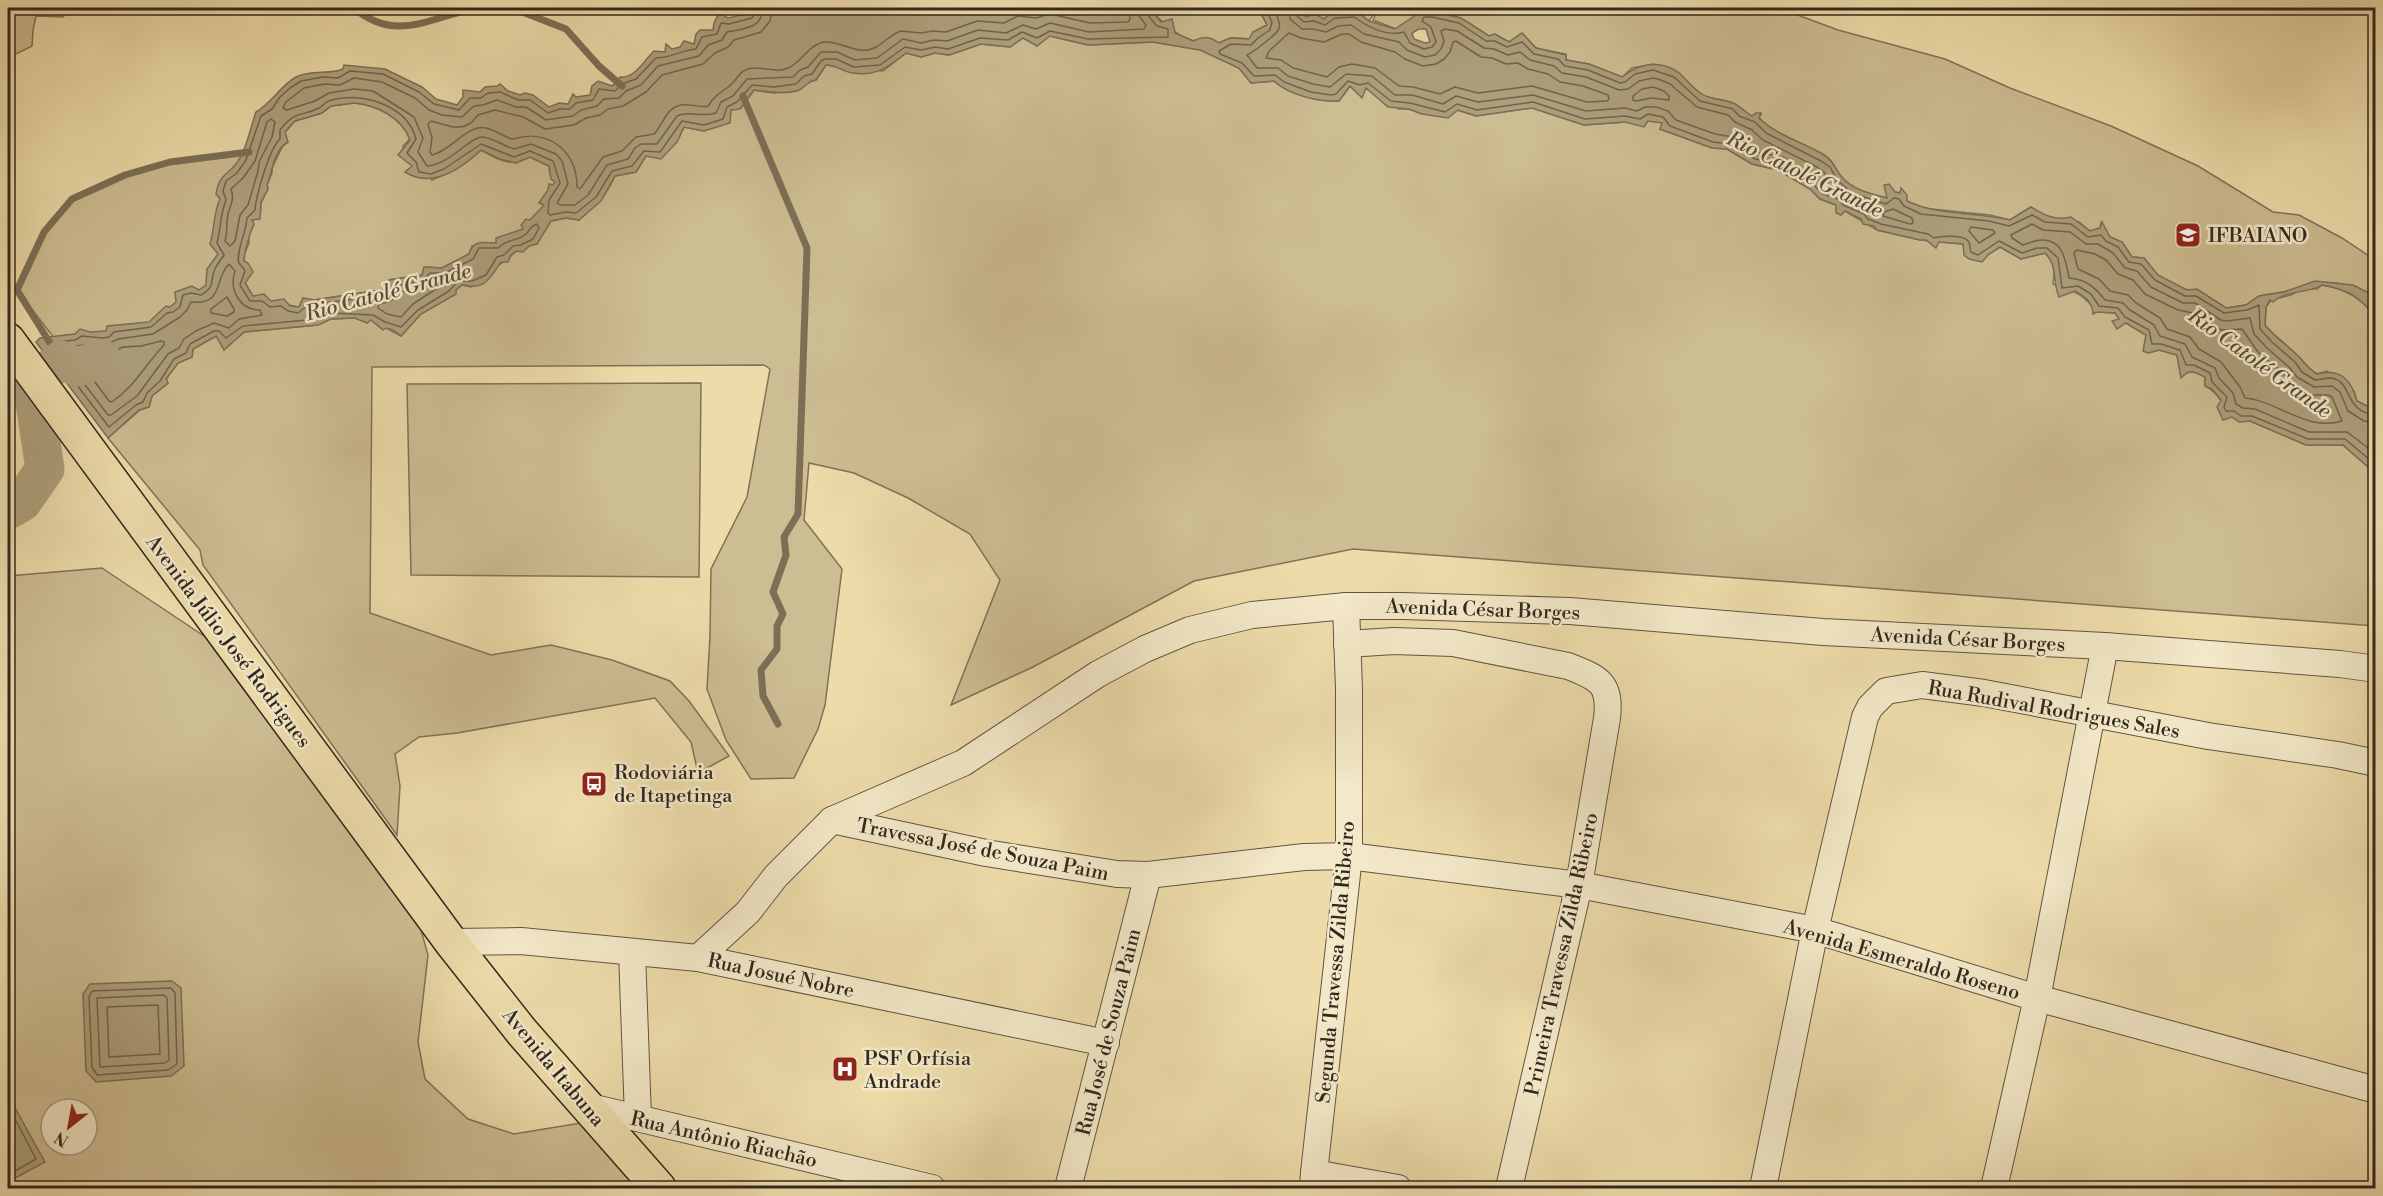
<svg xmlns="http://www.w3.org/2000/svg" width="2383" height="1196" viewBox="0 0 2383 1196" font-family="'Libre Bodoni',serif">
	<rect width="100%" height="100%" fill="#eddcaa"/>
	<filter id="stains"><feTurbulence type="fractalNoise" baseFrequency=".00333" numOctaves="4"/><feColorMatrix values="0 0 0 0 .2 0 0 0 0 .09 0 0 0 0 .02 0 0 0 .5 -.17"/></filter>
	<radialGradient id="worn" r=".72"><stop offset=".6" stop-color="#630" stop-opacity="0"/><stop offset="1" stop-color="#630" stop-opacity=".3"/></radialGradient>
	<g fill="#cdbd92" stroke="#807258" stroke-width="1.5" fill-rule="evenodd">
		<path d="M8 8H71L63 17 36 16 33 30 32 46 16 54 8 49Z"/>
		<path d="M1149 8H1258L1267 25 1253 32 1250 39C1244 39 1236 37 1231 38 1226 39 1222 43 1217 43 1187 46 1167 28 1149 8Z"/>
		<path d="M1302 8H1378L1369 21 1356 11 1332 12 1324 19 1306 17 1302 13Z"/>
		<path d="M1379 8H1779L1838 30 1945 59 2010 88 2111 126 2198 166 2273 212 2299 215 2342 238 2375 260V296L2336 283 2259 296 2246 305 2226 308C2206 292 2179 291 2159 276 2153 271 2149 264 2144 258L2132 257 2122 242 2110 237 2101 223 2100 228 2090 231 2079 222 2046 217 2031 207 2010 220 1990 215 1922 208 1907 201 1901 189 1900 193 1895 192 1887 198C1871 194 1852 190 1841 177 1835 169 1834 161 1824 155 1803 142 1777 136 1759 118L1761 114 1752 116 1731 102 1703 96 1690 85 1654 64 1632 68 1622 77 1589 64 1566 60V54L1536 48 1522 33 1509 42 1495 34 1489 36C1452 11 1435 1 1396 29L1373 20Z"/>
		<path d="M1050 36 1088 45 1153 42 1201 50 1239 68 1251 83 1274 81C1289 95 1319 102 1339 101L1350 86 1362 97 1365 88 1399 109H1409L1422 114 1457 110 1476 116 1532 108 1584 125 1653 120 1663 123 1660 129 1712 148 1727 149 1752 164 1778 170 1810 189 1820 199 1836 205 1841 215 1845 211 1877 230 1920 240 1963 244 1989 254 2000 247 2021 259 2045 253C2055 263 2055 271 2053 284 2076 292 2082 293 2097 312L2115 313 2119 319 2146 335 2148 353 2159 350 2177 355 2181 377C2191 369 2194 372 2205 377V386C2225 395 2226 423 2250 421L2306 445H2343L2375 473V626L1353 549 1194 581 1033 667 951 705 1000 580 970 534 908 498 854 473 809 463 804 520 842 569 825 705 818 729 794 778 751 779 726 740 707 689 710 636 711 569 747 497 770 369 764 365 372 367 370 613 491 655 551 645 612 660 670 681 689 701 729 756 698 773 691 742 655 698 457 733 419 737 395 754 400 786 397 835 203 565 200 550 108 438 140 410 149 407 152 396 168 383 166 379 178 363 192 357 193 349 216 336C229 341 234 343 244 332L318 325 330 319 355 318 367 323 371 320 401 336 421 314 455 294 456 290 462 285 471 287 517 251 529 246 551 221 566 218 579 220C595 206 607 195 615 176L636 172 646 156 677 142 684 127 704 131 731 110 741 108 754 90 774 93 816 80 826 65 883 71 906 53 921 57 935 53 949 55 981 44 1010 47 1023 38Z"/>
		<path d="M354 103C377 105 401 117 410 139L403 146 407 161 432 180C450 173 467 164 481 150 502 161 508 167 530 157L549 166 550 174 555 182 539 203 544 205 524 229 497 238V243L472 246 469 254 442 268 425 267 422 275 389 280 387 289 314 300 303 298 299 307 271 302 264 294 253 297 245 282 244 255 249 243V235L254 224 252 220 260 218 261 203 268 189 267 185 272 173V168L286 139 285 132 295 121 322 113 331 106Z"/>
		<path d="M256 151 214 282 177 334 61 347 17 290 42 236 72 199 125 175 170 162Z"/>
		<path d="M2322 285C2346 289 2361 297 2375 317V410L2357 401 2354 391 2327 371 2317 374C2309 369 2306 365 2300 358 2289 346 2276 338 2265 325L2266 307 2271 300 2291 295 2296 292 2306 289H2317Z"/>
		<path d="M701 383 699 577 411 575 407 384Z"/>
		<path d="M102 568 234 656 411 894 428 955 418 1042 425 1079 468 1119 514 1134 593 1121 665 1188H8V576ZM51 1109H87V1145H51Z"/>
	</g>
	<g fill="#ad9f7b" stroke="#7c6f56" stroke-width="1.5" fill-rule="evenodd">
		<path d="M746 8H1149L1161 22 1172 19 1175 33 1193 41C1204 36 1209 36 1219 43L1230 38 1249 39 1253 32 1267 25 1258 8H1302V13L1306 17 1315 14 1324 19 1332 12 1356 11 1369 21 1395 29 1422 11 1440 13 1445 11 1448 15 1461 18 1489 36 1495 34 1509 42 1522 33 1536 48 1566 55V60L1589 64 1622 77C1638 64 1659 59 1678 72 1686 78 1692 89 1702 94 1711 100 1723 99 1733 103 1740 106 1745 112 1752 116L1756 113H1761L1759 118C1777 136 1803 142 1824 155 1835 162 1834 168 1841 176 1852 190 1871 194 1887 198L1884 185 1889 184 1895 192 1900 193 1901 188 1907 195V201C1938 216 1977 212 2010 220L2031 207C2044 215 2055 221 2071 217L2090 231 2100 228 2102 222 2110 237 2122 242 2132 257 2144 258 2158 275 2187 290 2197 289 2226 308 2246 305 2259 296 2284 292 2315 281 2353 285 2375 296V317C2361 297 2346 289 2322 285 2311 293 2285 290 2273 302L2270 300 2266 307 2265 325C2275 338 2289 346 2300 358 2306 365 2309 369 2317 374 2340 368 2351 379 2357 401L2375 410V473L2343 445H2306L2250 421 2239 422 2232 417 2223 420 2217 407 2221 400 2212 389 2205 386V377C2194 372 2190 368 2181 378L2177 355 2159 350 2148 353 2143 351 2146 335 2126 323 2117 329 2112 321 2119 319 2115 313 2097 312 2093 314C2092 301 2086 298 2075 291L2059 297C2052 281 2058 265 2045 253L2021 259 2000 247 1989 254 1982 262 1969 259 1964 255 1963 244 1939 242 1936 248 1926 240H1920L1877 230 1874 226 1863 224 1861 219 1845 211 1841 215 1836 213V205L1820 199 1810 189 1778 170 1752 164 1727 149 1712 148 1660 129 1662 123 1648 121 1644 127 1625 122 1584 125 1532 108 1476 116 1458 110 1448 118 1422 114 1409 109 1388 107 1366 88 1362 98 1350 86 1339 101C1318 102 1289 95 1274 81L1251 83 1239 68 1200 50 1153 42 1088 45 1050 36 1037 46 1023 38 1010 47 981 44 949 55 935 53 921 57 906 53C889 66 877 77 853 73 843 72 837 65 826 65L816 80C807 81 807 86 799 90 787 95 767 92 754 90L740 109 731 110 730 123 704 131 684 127 677 142 661 159 646 156 636 172 615 176 601 201 579 220 566 218 551 221 537 244 529 246 523 252 516 251 511 255 508 262H501C489 279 486 290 462 285L456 290V294L421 314 401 336 393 330 386 328 383 330 371 320 367 323 355 318 331 319 318 325 244 332 224 350 216 336 193 349 192 357 178 363 166 379 168 383 152 396 149 407 139 410 108 438 36 342 40 338 75 334 80 329 90 332 106 331 107 326 149 322 166 306 170 307 176 302 175 292 192 286 199 290 206 285 207 269 218 254 210 244C215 228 213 214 220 199L216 194C220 170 231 176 241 156 248 143 251 126 256 112 272 103 280 86 296 77 311 69 330 75 343 69L344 65 385 69 422 87 436 99 457 105 463 97V90L480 92 485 87 497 86 500 84 508 91 520 95 525 93 533 95 549 107 559 103 568 104 573 94 576 97 590 95 592 86 598 81 612 86 620 77C635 79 644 60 654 51L665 52 666 44 672 49 680 47 684 41 694 44 696 34 700 30H713L714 23 719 13 728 18 750 13ZM1419 29H1426L1430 42 1425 43 1414 39 1412 33ZM354 103C376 105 402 117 410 140L398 155 412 166 405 172C432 189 461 169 481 150L499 159 516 163 530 157 549 166 551 179 555 182 553 185 549 184 548 190 539 203 544 205 530 220 526 219 521 225 523 229 496 238V243C483 243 474 239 469 254L442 268 424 267 422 275 389 280 387 289 314 300 303 298 299 307 290 306 284 299 271 301 264 294 253 296 245 283 253 272 248 263 244 261C244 253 250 232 254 224L252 220 260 219 261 202 268 189 267 185C273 170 273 151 288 142L285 132 295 121 322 113 331 106Z"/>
		<path d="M172 981 181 988 184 1066 171 1076 96 1082 86 1071 83 994 90 984Z"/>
		<path d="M14 1106 45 1162 8 1182V1109Z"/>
	</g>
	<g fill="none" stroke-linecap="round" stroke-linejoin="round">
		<g stroke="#70644d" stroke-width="1.5">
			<path d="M754 8 755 13 752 18 729 24 721 23 717 34 702 37 696 49C682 50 671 58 656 58L636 79 622 84 615 91 599 89 593 100 576 103 570 109H560L548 113 530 100H518L500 92 488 93 481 98H470L459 110 434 104 419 92 383 74 350 71 338 78 323 77 301 81 290 88 280 97 272 109 261 116 246 160 237 173 226 181 223 191 226 200C220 215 221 228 217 243L224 255C221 260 217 264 215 269 209 281 217 286 201 295L191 293 183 295 180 307 173 312 167 313 151 327 114 332 109 337 103 338 82 336 75 340 50 343 48 347 109 427 136 405 143 402 147 393 160 381 174 359 186 353 190 344 214 331H219L226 338 243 326 317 319 330 313 373 315 385 322 401 327 418 310 449 291 458 281H472L486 275 497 257 504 255 513 246 521 245 533 239 539 228 537 224C530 226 531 229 526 234 518 241 507 239 498 248H479L473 259 445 273H430L423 280 395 286 387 295 308 305 298 313 288 311 281 306 270 307 262 301H250L240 285 245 271C244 268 241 266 239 263 235 255 247 229 247 218L255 210C256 196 269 149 280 139V130C295 110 301 117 319 108 324 105 326 101 331 100 362 91 408 106 416 139L407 153 416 162 419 172 431 174 444 169 481 144 514 157 530 151 553 161 560 183 549 200 548 213 550 215 566 212 576 213 596 197 612 171 632 166 644 151 660 152 682 121 704 125 723 119 727 107 737 102 752 85 774 87 796 84 804 76 812 74 821 61 825 59H836L854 67 880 65 905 47 921 50 935 47 948 49 980 38 1008 40 1022 32 1037 38 1050 31 1088 39 1168 37V29L1157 26 1146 13 1145 8"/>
			<path d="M762 8C764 28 743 29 727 32L722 40 708 45 699 56 658 66 641 85 626 91 619 98 604 99 597 106 581 110 573 116 546 120 526 107H516L497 100 483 105 474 106 462 117 442 115 429 110 415 98 382 82 354 78 340 85 324 84 304 88 286 102 283 108 287 110 315 101 329 93 354 89 373 91 414 117 423 138 418 152 427 166C449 165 470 137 482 137 492 137 503 146 514 149L531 144 556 154 562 161 568 184 557 203 560 205H575L588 195 607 165 628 159 635 148 641 144H657L677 116C690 110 700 118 716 113L721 102 733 96 747 79 793 77 800 70 808 67 821 52H837L855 60 877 58 903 39 921 43 934 40 947 41 978 30 1006 33 1023 25 1036 29 1050 23 1089 32 1144 29 1146 25 1139 16 1138 8"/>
			<path d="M772 8 770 21 761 32 734 40 728 47 715 53 703 64 662 75 646 92 623 106 608 109 600 115 586 118 574 125 545 129 523 117 495 110 478 115 471 123 462 127H453L431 121 428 124 432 138 430 152 432 155C451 151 467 124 486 128 496 130 503 137 513 139 547 128 577 150 577 187L580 189 603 157 622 151 636 137 654 134C665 122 667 102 689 105 696 105 701 108 708 106 714 97 718 94 727 88 738 81 739 67 756 68 766 68 779 73 788 68 803 62 808 44 825 42 842 41 858 56 874 48 884 44 890 34 901 31L921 33 933 31 946 32 977 21 1004 23 1018 16 1036 18 1050 14 1090 23 1128 22 1130 19 1129 8"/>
			<path d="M1265 8 1272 22 1270 30 1258 38 1251 45 1231 44 1219 51 1220 54 1242 63 1254 76 1275 75 1284 82 1311 92 1331 95 1336 94 1348 81 1360 85 1368 83 1391 101 1410 103 1445 112 1457 104 1477 110 1533 102 1585 119 1625 116 1640 119 1648 114 1663 117 1670 126 1713 142 1730 144 1755 159 1780 164 1813 184 1823 194 1838 199 1843 205 1864 214 1868 219 1881 224 1928 234 1934 238C1941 236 1964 234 1969 242 1970 245 1970 249 1971 252L1978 255 1999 241 2022 253 2037 248H2047L2058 258 2062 288 2078 286 2091 294 2099 306 2118 308 2125 317 2149 330 2152 344H2161L2180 350 2186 365H2194L2210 373 2212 382 2227 397 2224 407 2226 411H2234L2241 416H2252L2308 439H2345L2376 465"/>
			<path d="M1273 8C1285 30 1280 30 1263 44 1257 49 1253 52 1247 55L1257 68H1278L1288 76 1313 84 1330 87 1346 74 1372 76 1395 95H1412L1443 104 1456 96 1478 102 1533 95 1586 111 1625 108 1637 111 1645 107H1656L1668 111 1676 120 1715 134 1733 137 1757 152 1783 157 1824 184 1828 182 1824 172 1817 167 1763 140 1752 130 1735 122 1728 115 1697 107 1670 84 1661 80 1653 78 1639 81 1628 89 1619 90 1586 77 1562 73 1554 66 1530 60 1520 52 1508 55 1494 49 1484 48 1457 31 1445 29 1441 31 1444 41 1441 49 1435 55 1425 57 1407 50 1399 42 1364 34 1351 25 1338 26 1326 32 1313 29H1302L1290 19 1289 8"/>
			<path d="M1296 8 1297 16 1304 22 1314 21 1325 25 1335 18 1354 17C1368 27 1387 37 1404 32L1410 43 1424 49 1432 47 1436 42 1431 27 1422 21 1424 17H1432L1459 23 1486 41H1495L1507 47 1522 42 1534 54 1558 59 1565 66 1588 70 1620 83 1625 82 1635 74 1653 70 1674 77 1700 101 1733 109 1739 116 1755 122 1766 133 1821 161 1830 167 1837 180 1852 193 1886 204 1894 198 1899 199 1904 206 1921 214 1989 221 2009 226 2032 215 2045 222 2071 224 2088 237 2101 235 2106 241 2118 247 2129 262 2141 264 2155 280 2185 296H2196L2224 313 2247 310 2259 305 2260 329 2272 342 2295 362 2302 372 2315 380C2320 380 2325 378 2330 378 2354 380 2342 412 2376 415"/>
			<path d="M1289 33 1301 38 1324 42 1342 34H1349L1361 42 1395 52 1405 59 1423 66 1436 64 1444 59 1450 52 1453 42 1456 41 1481 57 1492 58 1506 64 1518 63 1528 69 1548 74 1560 82 1583 86 1608 95 1609 99 1607 101 1587 102 1532 86 1478 93 1455 87 1440 94 1413 87 1399 86 1375 68 1352 64 1339 67 1327 77 1293 68 1281 60 1266 58 1269 51Z"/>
			<path d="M1653 87 1664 91 1669 96V100L1651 98 1636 101 1633 100V96L1642 89Z"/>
			<path d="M271 119 275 122 272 137 259 162 258 171 248 205 240 215 235 241 230 246 225 241C228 231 226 223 228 214 230 204 235 201 231 189L243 178 255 161 267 122Z"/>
			<path d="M1893 209 1912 218 1913 223 1910 224 1883 216 1884 212Z"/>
			<path d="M1971 227 1993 230 1995 233 1979 243 1969 231Z"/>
			<path d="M2077 250 2095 254 2106 260 2118 274 2133 280 2145 294 2178 310 2193 313 2221 330 2242 329 2258 352 2283 373 2293 386 2309 395H2328L2332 397 2342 421C2307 432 2278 401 2245 398L2240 387 2221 362 2199 349 2190 337 2167 329 2160 318 2136 303 2128 295 2110 291 2099 279 2078 269 2074 253Z"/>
			<path d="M229 264 235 271C229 289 239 310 260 310L262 315 239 319 229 328 214 323 196 331 184 339 179 348 168 354 137 396 111 415H108L61 353V349L83 345 104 346 118 339 153 334 180 317 187 310 191 302C225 305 213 280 229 264Z"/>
			<path d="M434 281 439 282V287L413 304 401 317 387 314 378 308 379 304C395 301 390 300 401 293 411 286 424 291 434 281Z"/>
			<path d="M227 297 234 309V312L227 316 211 313V309Z"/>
			<path d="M161 341 164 342V345C145 365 136 385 112 402L109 401 78 359 79 356 85 354 106 355 123 347 141 346Z"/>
			<path d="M2376 423 2364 421 2348 411 2340 392 2332 386 2314 387 2297 377 2289 367 2267 348 2254 334 2250 318 2227 321 2221 320 2195 303H2183L2151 287 2137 271 2125 268 2113 253 2098 244H2086L2070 232 2043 230 2032 224 2011 235 2012 238 2023 245C2030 243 2035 240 2041 240 2063 238 2066 262 2069 278 2085 279 2095 287 2105 300L2123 303 2130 310 2154 325 2160 336 2185 344 2192 357 2215 368 2219 378 2233 393 2236 404 2243 408 2255 409 2309 432H2347L2376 454"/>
			<path d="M171 988 175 993 177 1064 168 1070 97 1075 92 1067 89 997 92 991Z"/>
			<path d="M164 995 167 998 169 1060 165 1063 100 1067 97 998Z"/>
			<path d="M158 1005 160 1054 109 1057 107 1007Z"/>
			<path d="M8 1114 13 1115 36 1159 8 1175"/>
		</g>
		<g stroke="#7c6f56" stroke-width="7">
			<path d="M354 8C399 46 435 13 481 8"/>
			<path d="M512 8 566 29 599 66 622 86"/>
			<path d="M743 96 807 248 798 514 784 537 786 555 773 592 783 614 777 626V649L761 670 763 696 778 724"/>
			<path d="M50 343 17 290 44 232 72 199 125 175 170 162 249 152"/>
		</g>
		<g stroke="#ad9f7b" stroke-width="39">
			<path d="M8 375 32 383 61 360 77 367 102 359"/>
			<path d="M8 510 22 502 45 469 32 383"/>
		</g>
		<g stroke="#615542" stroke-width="28">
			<g id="minor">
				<path d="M1347 644 1394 641 1453 643 1568 666C1599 678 1611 683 1607 718L1579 885 1509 1188"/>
				<path d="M832 820 986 853 1117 874 1148 875 1304 857 1349 856 1579 885 1815 930 2037 998 2376 1090"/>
				<path d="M451 942 521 941 698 958 1106 1043"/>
				<path d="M632 952 638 1118"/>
				<path d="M698 958 748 912 776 876 832 820 963 763 1098 674 1145 649 1190 630 1252 615 1346 606H1402L1570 611 1823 632 2105 646 2340 664 2376 669"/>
				<path d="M586 1106 932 1188"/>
				<path d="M1314 1173 1349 856V689L1346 606"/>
				<path d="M1068 1188 1148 875"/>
				<path d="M1313 1188 1314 1173 1398 1188"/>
				<path d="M1763 1188 1815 930 1865 717 1870 707 1886 691 1922 685 1984 693 2208 736 2338 755 2376 763"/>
				<path d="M1994 1188 2037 998 2105 646"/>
			</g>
		</g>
		<g stroke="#32281f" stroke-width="36">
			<path id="major" d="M8 340 451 942 522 1032 659 1188"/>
		</g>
		<use href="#minor" stroke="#f3e8c8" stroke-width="26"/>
		<use href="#major" stroke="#eddcaa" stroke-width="33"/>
	</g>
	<defs>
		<g id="school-square" transform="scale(1.35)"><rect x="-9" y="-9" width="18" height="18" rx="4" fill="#8f2418" stroke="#f3e8c8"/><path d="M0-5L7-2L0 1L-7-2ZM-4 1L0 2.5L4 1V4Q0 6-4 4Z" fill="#fff"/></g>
		<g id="bus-square" transform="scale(1.35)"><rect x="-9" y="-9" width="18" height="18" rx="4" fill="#8f2418" stroke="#f3e8c8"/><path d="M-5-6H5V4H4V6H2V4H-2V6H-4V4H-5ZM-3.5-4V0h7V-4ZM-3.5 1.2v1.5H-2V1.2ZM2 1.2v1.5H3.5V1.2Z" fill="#fff"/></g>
		<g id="hospital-square" transform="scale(1.35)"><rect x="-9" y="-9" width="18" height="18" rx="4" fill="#8f2418" stroke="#f3e8c8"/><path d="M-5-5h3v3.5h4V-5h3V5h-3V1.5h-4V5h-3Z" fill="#fff"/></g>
	</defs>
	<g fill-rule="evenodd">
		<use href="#school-square" x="2188" y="235"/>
		<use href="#bus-square" x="594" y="784"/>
		<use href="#hospital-square" x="845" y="1069"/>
	</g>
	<g text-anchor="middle" stroke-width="5" stroke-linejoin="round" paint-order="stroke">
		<g font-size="20" fill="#32281f" stroke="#f3e8c8" text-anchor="start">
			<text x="2208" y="242">IFBAIANO</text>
			<text x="614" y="779">Rodoviária<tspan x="614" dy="23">de Itapetinga</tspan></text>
			<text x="864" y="1065">PSF Orfísia<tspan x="864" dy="23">Andrade</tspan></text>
		</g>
		<g font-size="20" fill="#32281f" stroke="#f3e8c8">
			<text transform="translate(1483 609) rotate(2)" y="7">Avenida César Borges</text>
			<text transform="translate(1968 639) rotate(3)" y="7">Avenida César Borges</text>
			<text transform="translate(229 641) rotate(53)" y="7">Avenida Júlio José Rodrigues</text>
			<text transform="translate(2054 709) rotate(10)" y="7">Rua Rudival Rodrigues Sales</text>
			<text transform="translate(983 849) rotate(11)" y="7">Travessa José de Souza Paim</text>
			<text transform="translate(1561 954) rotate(-78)" y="7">Primeira Travessa Zilda Ribeiro</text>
			<text transform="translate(1902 959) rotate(16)" y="7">Avenida Esmeraldo Roseno</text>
			<text transform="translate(1335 962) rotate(-85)" y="7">Segunda Travessa Zilda Ribeiro</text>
			<text transform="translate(781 975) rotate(12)" y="7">Rua Josué Nobre</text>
			<text transform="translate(1108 1032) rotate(-76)" y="7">Rua José de Souza Paim</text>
			<text transform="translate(554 1067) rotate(50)" y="7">Avenida Itabuna</text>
			<text transform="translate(724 1139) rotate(13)" y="7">Rua Antônio Riachão</text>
		</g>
		<g font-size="21" font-style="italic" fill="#574c3b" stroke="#f3e8c8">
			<text transform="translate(1805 174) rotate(26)" y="7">Rio Catolé Grande</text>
			<text transform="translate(388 292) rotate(-15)" y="7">Rio Catolé Grande</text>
			<text transform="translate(2260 363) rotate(36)" y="7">Rio Catolé Grande</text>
		</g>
	</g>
	<rect width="2383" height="1196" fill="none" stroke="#eddcaa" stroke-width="30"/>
	<rect x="9" y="9" width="2365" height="1178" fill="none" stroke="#32281f" stroke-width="3"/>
	<rect x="15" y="15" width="2353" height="1166" fill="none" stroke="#32281f" stroke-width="1.5"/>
	<g transform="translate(69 1127) rotate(211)"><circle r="28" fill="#f3e8c8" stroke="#a69b84" stroke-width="1.5"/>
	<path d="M0-4.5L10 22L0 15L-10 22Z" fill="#8f2418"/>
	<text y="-9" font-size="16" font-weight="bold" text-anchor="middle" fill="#32281f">N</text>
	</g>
	<rect width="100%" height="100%" filter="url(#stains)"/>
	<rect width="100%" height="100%" fill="url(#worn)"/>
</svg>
